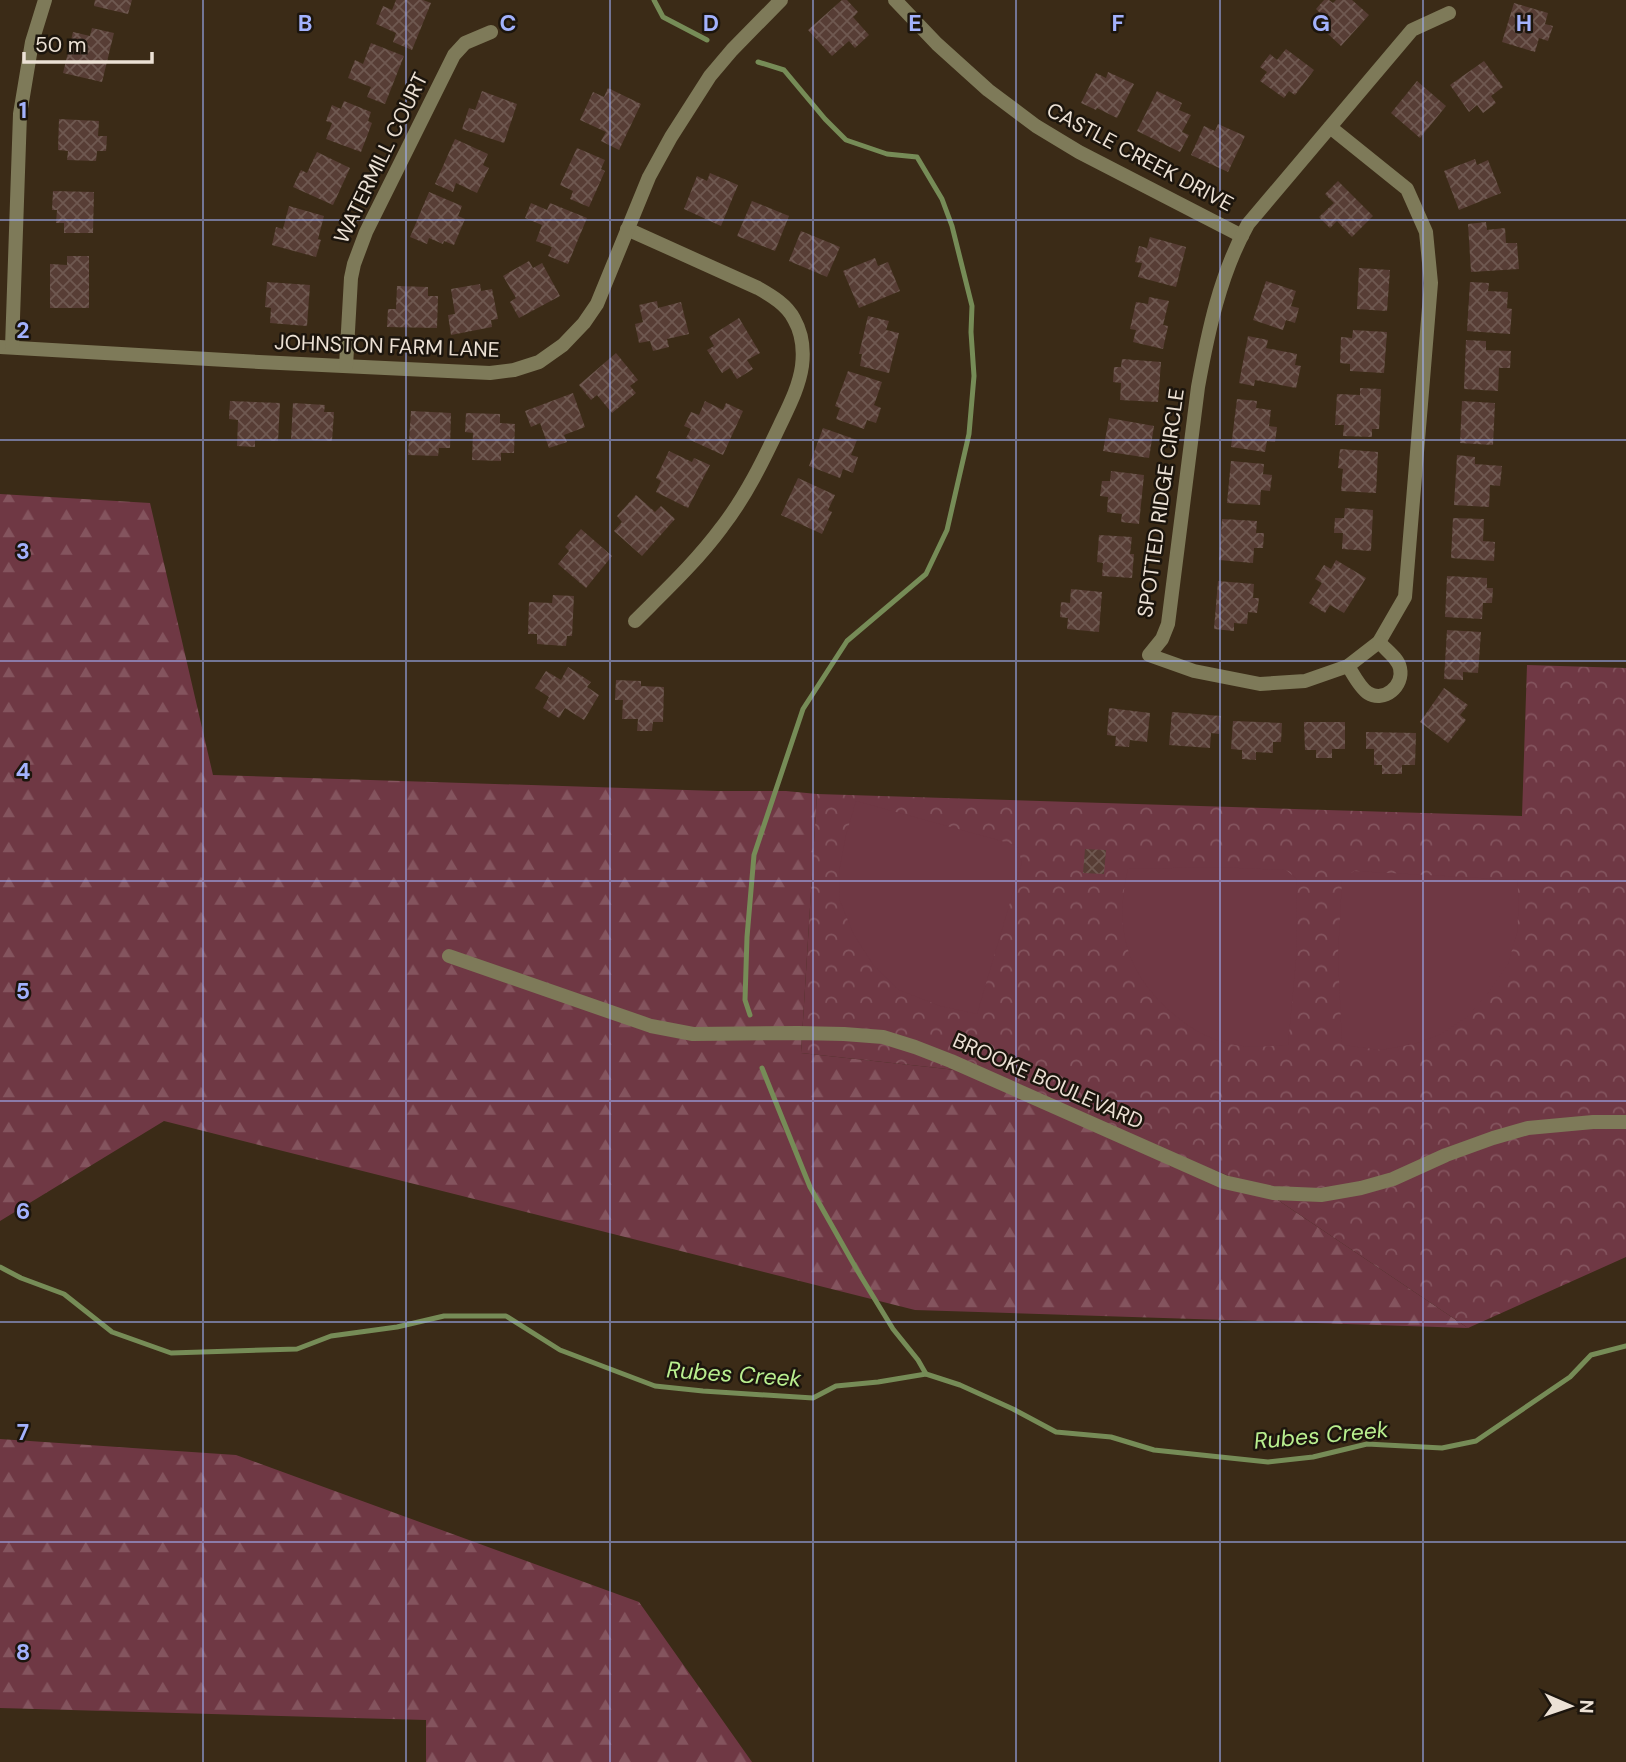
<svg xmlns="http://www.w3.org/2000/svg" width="1626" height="1762" viewBox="0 0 1626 1762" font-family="'DM Sans',sans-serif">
	<defs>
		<pattern id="forest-firs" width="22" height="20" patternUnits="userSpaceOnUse" patternTransform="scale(1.75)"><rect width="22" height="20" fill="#6f3844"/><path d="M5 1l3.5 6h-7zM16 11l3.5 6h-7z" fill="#84545e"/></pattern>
		<pattern id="park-crowns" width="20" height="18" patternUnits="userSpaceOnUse" patternTransform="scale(1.75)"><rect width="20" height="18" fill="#6f3844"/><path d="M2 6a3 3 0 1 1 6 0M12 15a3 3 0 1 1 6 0" fill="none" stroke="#84545e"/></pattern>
		<pattern id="building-cross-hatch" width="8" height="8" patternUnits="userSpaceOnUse" patternTransform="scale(1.75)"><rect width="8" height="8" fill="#573d35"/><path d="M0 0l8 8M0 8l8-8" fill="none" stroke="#6f5951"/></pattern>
	</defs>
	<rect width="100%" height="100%" fill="#3b2b17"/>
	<g fill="url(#forest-firs)">
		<path d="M0 494 150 503 213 775 718 791H786L817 794 801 1053 956 1070 1260 1188 1468 1328 915 1310 164 1121 0 1221Z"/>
		<path d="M0 1439 236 1455 639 1602 752 1762H426V1720L0 1708Z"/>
	</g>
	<path fill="url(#park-crowns)" d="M1527 665 1626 668V1257L1468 1328 1260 1188 956 1070 801 1053 817 794 1522 816Z"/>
	<g fill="#6f3844">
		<path d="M856 801 1016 845 1022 862 977 1014 940 1006 899 990 874 966 854 935 840 901 839 872 846 835Z"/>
		<path d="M1217 867 1286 870 1297 879 1296 960 1288 1045C1270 1046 1252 1048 1235 1045 1213 1041 1194 1031 1177 1017 1128 977 1113 931 1128 869Z"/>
		<path d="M1354 871 1517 880 1519 900 1517 933 1508 964 1488 993 1467 1017 1441 1034 1414 1044 1381 1050 1342 1045 1338 955 1342 880Z"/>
	</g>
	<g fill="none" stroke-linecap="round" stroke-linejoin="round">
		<g stroke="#768c57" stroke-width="5">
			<path d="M654 0 663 17 707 40"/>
			<path d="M750 1015 745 1000 747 937 754 855 803 709 847 641 926 574 947 530 969 434 974 376 971 332 972 306 952 226 942 199 917 157 887 154 846 140 825 119 784 70 758 62"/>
			<path d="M762 1068 810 1187 857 1270 893 1329 918 1360 926 1374"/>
			<path d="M0 1267 21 1278 64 1294 112 1332 171 1353 297 1349 331 1336 397 1327 444 1316H506L560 1350 655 1386 703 1391 813 1398 836 1386 878 1382 926 1374 960 1385 1013 1409 1056 1432 1111 1437 1154 1450 1268 1462 1313 1457 1367 1444 1442 1448 1476 1441 1570 1377 1591 1355 1626 1346"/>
		</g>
	</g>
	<g fill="url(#building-cross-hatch)">
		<path d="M95 0H132L128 14 94 6Z"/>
		<path d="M396 0H423L431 3 412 50 393 42 396 33 376 24 383 6 392 10Z"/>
		<path d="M842 0H847L858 12 853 17 869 35 855 48 849 41 832 56 808 30Z"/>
		<path d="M1324 0H1329L1333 3 1336 0H1352L1369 15 1341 46 1315 22 1322 15 1316 9Z"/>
		<path d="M1514 3 1548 13 1545 24 1553 26 1548 41 1539 38 1535 52 1502 42Z"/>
		<path d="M92 28 114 33 102 82 63 73 73 32 90 36Z"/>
		<path d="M371 43 404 56 385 104 367 97 371 87 348 78 355 60 363 64Z"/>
		<path d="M1286 49 1314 70 1295 95 1289 91 1284 98 1260 81 1267 72 1260 67 1270 54 1277 60Z"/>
		<path d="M1484 61 1503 87 1491 96 1496 103 1483 113 1477 105 1469 112 1450 85Z"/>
		<path d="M1108 72 1134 84 1117 118 1097 108 1096 110 1081 103 1096 73 1106 78Z"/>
		<path d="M1417 81 1446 106 1420 138 1391 113Z"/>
		<path d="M608 88 641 104 619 150 601 141 606 132 580 120 593 92 604 97Z"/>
		<path d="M482 91 517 104 504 143 462 129 469 108 475 110Z"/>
		<path d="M1157 91 1182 103 1179 110 1191 115 1182 132 1189 135 1180 152 1137 131Z"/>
		<path d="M344 101 371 112 368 121 372 123 361 152 326 139 332 123 326 121 332 105 341 109Z"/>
		<path d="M59 119 99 121 98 136H107L106 151H97L96 161 67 160 68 151 58 150Z"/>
		<path d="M1218 124 1245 136 1228 172 1191 155 1204 126 1215 131Z"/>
		<path d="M455 139 488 154 483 165 489 168 477 193 456 183 453 192 435 184Z"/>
		<path d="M577 148 605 160 601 169 605 171 589 207 570 199 573 191 560 185Z"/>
		<path d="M317 152 350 168 333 205 293 187 301 170 307 173Z"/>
		<path d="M1475 159 1477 165 1488 160 1501 193 1459 210 1444 171Z"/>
		<path d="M710 173 738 185 721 226 684 209 697 176 707 181Z"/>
		<path d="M1338 181 1373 216 1352 237 1337 221 1330 228 1319 217 1334 203 1325 194Z"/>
		<path d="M53 191 94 192 93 233H64V223H56L57 210H52Z"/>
		<path d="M429 192 462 206 458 216 465 219 454 245 444 241 443 244 429 238 427 244 410 237Z"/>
		<path d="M752 201 789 216 775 251 737 236Z"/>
		<path d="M531 203 547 210 550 203 587 218 568 264 548 256 552 247 536 241 542 225 525 218Z"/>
		<path d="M289 206 324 216 318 239 321 240 316 257 272 245 276 227 283 229Z"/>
		<path d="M1486 222 1487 230 1505 228 1506 243H1517L1519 269 1471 272 1468 224Z"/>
		<path d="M801 231 840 247 827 277 789 261Z"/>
		<path d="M1150 237 1186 247 1176 287 1138 277 1142 263 1135 262 1139 246 1147 248Z"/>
		<path d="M67 256H89V308H50V264L67 265Z"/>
		<path d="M875 258 878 266 888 262 900 291 859 308 843 271Z"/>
		<path d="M529 261 533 268 542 263 560 296 519 318 510 302 516 298 503 276Z"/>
		<path d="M1359 268 1390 270 1387 311 1357 309Z"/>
		<path d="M1266 281 1296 291 1291 306 1299 308 1295 323 1286 320 1283 330 1253 320Z"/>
		<path d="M267 282 310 285 307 326 270 323 271 308 265 307Z"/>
		<path d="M1470 282 1489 283 1488 291 1508 292 1507 308 1512 309 1510 334 1467 331Z"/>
		<path d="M480 284 481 291 492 289 498 319 491 320 492 327 451 335 448 315 455 314 451 289Z"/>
		<path d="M397 286 428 287V296H438L437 328 387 327 388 309H396Z"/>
		<path d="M1149 297 1169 301 1163 325 1168 326 1163 349 1133 342 1136 330 1130 329 1136 302 1148 304Z"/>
		<path d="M657 301 658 308 681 302 689 334 667 339 669 347 653 351 650 341 639 343 635 324 643 322 639 305Z"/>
		<path d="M868 316 889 321 886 330 899 333 889 373 860 366 862 354H859Z"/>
		<path d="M739 318 760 353 747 360 753 369 737 379 730 368 722 373 707 350 714 346 709 337Z"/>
		<path d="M1353 330 1387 332 1384 373 1350 371V364L1340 363 1341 337 1352 338Z"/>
		<path d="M1248 336 1268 340 1266 348 1297 354 1295 365 1301 366 1296 388 1255 380 1254 386 1239 383Z"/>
		<path d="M1466 340 1486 341V350L1511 351 1510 368H1499L1498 391 1464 389Z"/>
		<path d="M616 353 638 380 630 386 636 393 612 413 597 395 591 400 579 385Z"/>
		<path d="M1122 359 1161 362 1158 402 1120 400 1121 383 1113 382 1114 367H1121Z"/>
		<path d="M848 371 882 382 874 405 881 408 876 423 867 420 864 429 836 419 840 408 835 406Z"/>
		<path d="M1360 388 1381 389 1379 429H1372V437L1343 436 1344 425H1335L1337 394 1360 395Z"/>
		<path d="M573 393 585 427 564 435 567 442 549 448 540 423 531 427 525 411Z"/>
		<path d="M1237 399 1257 401 1256 408 1271 410 1269 426 1277 427 1275 442 1267 441 1265 452 1231 447Z"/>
		<path d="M230 401 280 403 278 441 255 440V447L237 446 238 420 229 419Z"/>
		<path d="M705 401 723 410 726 403 743 411 723 455 686 438 691 429 684 426 691 412 699 415Z"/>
		<path d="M1462 401 1495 403 1493 445 1460 443Z"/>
		<path d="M293 403 325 405 324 412H334L332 441 291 439Z"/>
		<path d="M411 411 451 413 450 448H439L438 456 408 455Z"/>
		<path d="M466 413 500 414V423L515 424 514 453H501V461L472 460 473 433 465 432Z"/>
		<path d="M1109 418 1154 426 1149 458 1103 451Z"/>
		<path d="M823 428 857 440 851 455 858 457 853 473 843 469 840 478 809 466Z"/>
		<path d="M1340 449 1378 452 1376 493 1341 491 1343 469 1338 468Z"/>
		<path d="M669 451 692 462 694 458 710 465 688 508 656 492 661 481 656 478Z"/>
		<path d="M1457 455 1475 457V464L1502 466 1500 486 1490 485 1489 507 1454 505Z"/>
		<path d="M1231 461 1264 464 1263 474 1272 475 1270 491 1261 490 1260 505 1227 503Z"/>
		<path d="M1111 471 1144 475 1139 524 1121 522 1122 514 1107 512 1108 497 1100 496 1102 481H1110Z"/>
		<path d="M798 478 835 495 828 510 832 512 822 534 781 515Z"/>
		<path d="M636 495 655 512 661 506 675 519 642 556 614 531 622 522 617 516Z"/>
		<path d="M1345 508 1373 510 1371 551 1342 549 1343 533H1334L1335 518H1344Z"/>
		<path d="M1453 518 1484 519 1483 541 1495 542 1494 561 1451 558Z"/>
		<path d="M1222 519 1257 521 1256 533H1264L1263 548H1254L1253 563 1219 560Z"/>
		<path d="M581 529 612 556 586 588 558 564 569 551 565 547Z"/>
		<path d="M1099 535 1132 537 1130 554H1134L1132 578 1102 576 1103 563 1097 562Z"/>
		<path d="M1336 560 1366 578 1344 613 1330 605 1325 613 1309 603 1322 583 1315 579 1324 565 1331 569Z"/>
		<path d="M1447 576 1487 578V588H1493L1492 603H1483L1482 619 1445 617Z"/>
		<path d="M1218 581 1254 584 1253 598H1259L1257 613 1248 612 1247 624 1234 623V631L1214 629Z"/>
		<path d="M1071 589 1102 592 1099 632 1067 629 1068 618 1060 617 1061 602 1070 603Z"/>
		<path d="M553 595 574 596 572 636H567L566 646 537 644V634H528L529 602 552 603Z"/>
		<path d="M1447 630 1481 632 1478 673 1463 672V680L1444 679Z"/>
		<path d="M568 667 591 682 587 687 599 695 584 720 565 708 559 718 543 708 549 697 535 688 546 671 561 680Z"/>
		<path d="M616 680 641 681V686L664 687 663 722H653L652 731H637L638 719H622L623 700H615Z"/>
		<path d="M1444 688 1468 705 1460 715 1466 720 1448 743 1420 722Z"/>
		<path d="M1109 708 1150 713 1147 742 1130 740 1129 747 1115 746 1116 736 1107 735Z"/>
		<path d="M1172 712 1221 716 1219 734 1211 733 1210 748 1169 745Z"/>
		<path d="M1233 721 1282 723 1281 742H1273V753L1256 752V760L1242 759V750L1231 749Z"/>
		<path d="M1304 722H1345V749H1332V758H1316V750H1305Z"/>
		<path d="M1366 732 1416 733 1415 765H1402V774H1382V765H1374V749H1366Z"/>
		<path d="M1085 849 1106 850 1104 874 1083 873Z"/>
	</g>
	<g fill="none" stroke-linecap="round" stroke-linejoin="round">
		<g stroke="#7e7a59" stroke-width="14">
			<path d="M895 0 937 44 988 90 1036 126 1079 152 1242 236"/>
			<path d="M1330 127 1407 189 1426 232 1431 283 1405 597 1379 642 1348 666 1305 681 1260 684 1194 671 1149 655 1162 639 1168 624 1198 387C1208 332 1220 274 1248 224L1412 30 1449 13"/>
			<path d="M627 229 758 288C772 296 787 305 794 319 802 333 804 350 802 366 799 387 789 406 780 425 763 461 746 496 722 527 697 561 665 591 635 621"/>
			<path d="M0 347 259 362 490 373 514 370 539 362 563 345 584 323 597 304 649 177 671 137 710 76 732 50 781 0"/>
			<path d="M12 347 20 114 32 42 45 0"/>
			<path d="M346 366 351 278 354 264 366 232 454 55 465 43 491 32"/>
			<path d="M1348 666C1353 674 1360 688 1368 693 1384 703 1404 686 1400 668 1398 658 1386 650 1379 642"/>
		</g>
		<path stroke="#7e7a59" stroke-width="14" d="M449 956 651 1026 693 1034 798 1033 844 1034 883 1037 915 1047 951 1061 1224 1182 1273 1193 1321 1195 1361 1188 1393 1179 1446 1155 1493 1138 1528 1128 1593 1122H1626"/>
	</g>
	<path fill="none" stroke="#a3b2fd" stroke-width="2" stroke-opacity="0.55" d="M203 0V1762M406 0V1762M610 0V1762M813 0V1762M1016 0V1762M1220 0V1762M1423 0V1762M0 220H1626M0 440H1626M0 661H1626M0 881H1626M0 1101H1626M0 1322H1626M0 1542H1626"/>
	<g text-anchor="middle" stroke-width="5" stroke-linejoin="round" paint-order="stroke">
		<g font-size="21" fill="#ece1d5" stroke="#1c150d">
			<text transform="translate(1140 157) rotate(28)" y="7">CASTLE CREEK DRIVE</text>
			<text transform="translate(381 158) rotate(-64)" y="7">WATERMILL COURT</text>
			<text transform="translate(387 346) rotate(2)" y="7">JOHNSTON FARM LANE</text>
			<text transform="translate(1161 503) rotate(-82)" y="7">SPOTTED RIDGE CIRCLE</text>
			<text transform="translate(1048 1081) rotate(24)" y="7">BROOKE BOULEVARD</text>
		</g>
		<g font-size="23" font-style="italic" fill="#b9ef8f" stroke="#1c150d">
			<text transform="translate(734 1374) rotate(4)" y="8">Rubes Creek</text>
			<text transform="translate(1321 1435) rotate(-5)" y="8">Rubes Creek</text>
		</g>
	</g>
	<g font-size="23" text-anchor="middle" font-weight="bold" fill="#a3b2fd" stroke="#1c150d" stroke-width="5" stroke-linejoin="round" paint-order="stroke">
		<text x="305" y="31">B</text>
		<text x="508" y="31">C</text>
		<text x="711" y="31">D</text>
		<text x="915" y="31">E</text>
		<text x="1118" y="31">F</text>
		<text x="1321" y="31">G</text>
		<text x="1524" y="31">H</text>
		<text x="23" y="118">1</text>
		<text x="23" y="338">2</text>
		<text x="23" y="559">3</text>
		<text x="23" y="779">4</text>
		<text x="23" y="999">5</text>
		<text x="23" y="1219">6</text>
		<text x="23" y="1440">7</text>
		<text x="23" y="1660">8</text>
	</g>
	<g transform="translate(1570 1706) rotate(92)" stroke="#1c150d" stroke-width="5" paint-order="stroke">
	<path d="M0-5L12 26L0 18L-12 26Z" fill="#ece1d5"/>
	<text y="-10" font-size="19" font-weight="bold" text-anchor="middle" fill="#ece1d5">N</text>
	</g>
	<path d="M24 52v10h128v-10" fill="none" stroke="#ece1d5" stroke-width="3.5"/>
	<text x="35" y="52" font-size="21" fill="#ece1d5" stroke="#1c150d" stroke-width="5" paint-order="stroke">50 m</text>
</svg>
